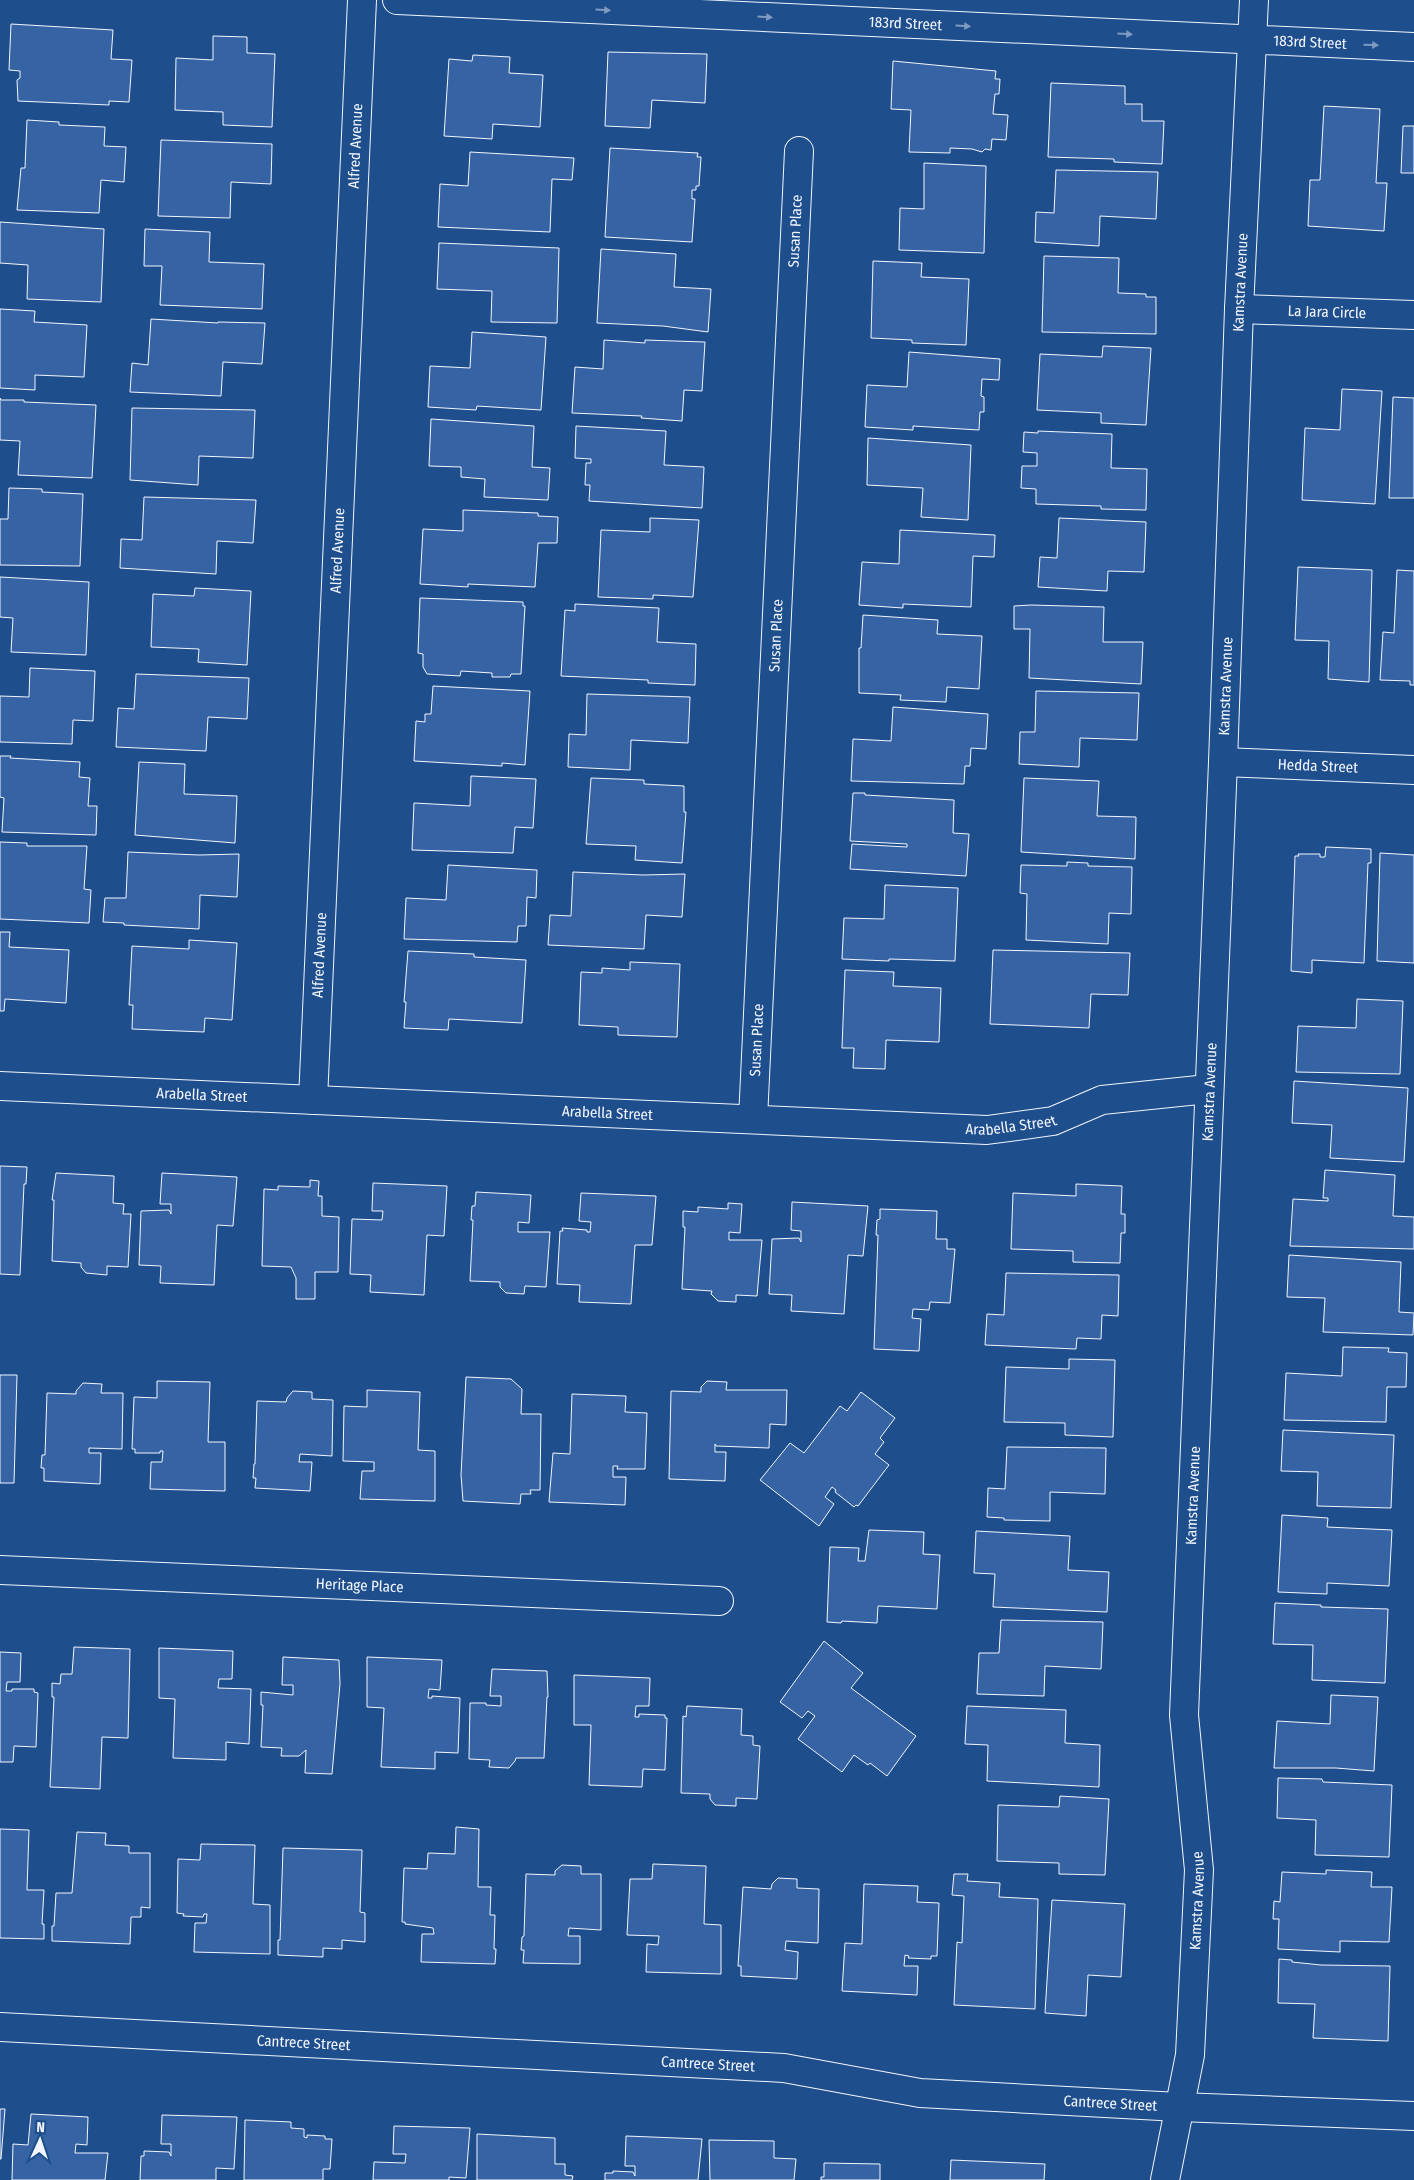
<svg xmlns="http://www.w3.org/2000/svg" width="1414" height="2180" viewBox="0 0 1414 2180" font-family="'Fira Sans Condensed',sans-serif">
	<rect width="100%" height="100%" fill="#1f4e8c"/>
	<g fill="#3563a3" stroke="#f2f6ff">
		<path d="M11 24 113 30 111 59 132 60 129 102 109 101V105L18 101 17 80 20 78V71L9 70Z"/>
		<path d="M213 36 247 37V53L275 54 272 127 223 125V112L175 110 176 58 213 60Z"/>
		<path d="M608 52 707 54 705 103 652 100 650 128 605 126Z"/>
		<path d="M473 55 510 57 509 73 543 75 540 127 493 124 492 139 444 136 449 59 472 61Z"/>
		<path d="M893 61 996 71 995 79H1000L999 94H995L993 114 1008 115 1006 140 992 139 991 150 985 149 982 152 972 149 950 148V153L909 152 911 110 891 109Z"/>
		<path d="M1051 83 1125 86V104H1142V121H1164L1162 164 1114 162V159L1048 157Z"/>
		<path d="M1324 106 1380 109 1376 183H1387L1384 231 1308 226 1310 180H1320Z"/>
		<path d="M27 120 59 122V125L105 127 104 146 126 147 124 182 101 180 99 213 17 210 21 168H25Z"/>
		<path d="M1403 126H1414V173H1401Z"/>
		<path d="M161 140 272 144 271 184 231 182 230 218 158 216Z"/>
		<path d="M610 148 698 153 697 157H701L699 186H696V190H692V199H695L692 242 605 237Z"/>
		<path d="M470 152 574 158 572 180 552 179 550 232 438 227 440 184 468 186Z"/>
		<path d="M924 163 986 166 984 253 899 250 900 208 924 209Z"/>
		<path d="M1056 170 1158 172 1156 219 1100 216 1099 246 1035 242 1036 212 1054 213Z"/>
		<path d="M0 222 104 229 101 302 27 299 28 265 0 263Z"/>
		<path d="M145 229 210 232 209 262 264 264 262 309 160 305 162 266H144Z"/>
		<path d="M439 243 559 248 557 323 491 322 492 291 437 289Z"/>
		<path d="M601 249 676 254 674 287 711 289 708 332 663 326 597 323Z"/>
		<path d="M1044 256 1119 258 1118 293 1146 294V297H1156V334L1042 332Z"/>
		<path d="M873 261 922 263 921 277 969 279 966 345 912 343V340L871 338Z"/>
		<path d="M0 309 35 311 34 322 87 325 84 377 35 375V390L0 388Z"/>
		<path d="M151 319 218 323V322L265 323 262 364 223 362 221 396 130 392 132 363 148 365Z"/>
		<path d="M472 332 546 337 541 410 477 406 476 410 428 407 430 366 470 368Z"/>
		<path d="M604 340 645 343V340L705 342 702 391 684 390 682 421 641 418 642 416 572 413 575 367 603 369Z"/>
		<path d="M1103 346 1151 348 1146 425 1101 423V413L1037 410 1040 354 1102 357Z"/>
		<path d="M909 352 1000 359 999 380 982 379 981 396 984 397V412H980L979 430 913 426V430L865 427 867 385 907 387Z"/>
		<path d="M1342 389 1382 391 1375 504 1302 500 1305 428 1340 430Z"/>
		<path d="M1393 397 1414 398V498H1389Z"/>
		<path d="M0 398 1 400H24V402L96 405 92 478 18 475 20 441 0 440Z"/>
		<path d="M132 408 255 410 253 458 199 456 198 485 130 480Z"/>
		<path d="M431 419 534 426 532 467 550 468 548 500 484 497 485 479 461 477V467L429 466Z"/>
		<path d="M576 426 666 431 664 465 704 467 702 508 589 501 590 485H585L586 463H591V459L575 458Z"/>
		<path d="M1038 431 1112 434 1111 468 1147 469 1146 510 1101 509V506L1036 504V489L1021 488 1022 466H1037V453L1023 452 1024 432 1038 433Z"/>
		<path d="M868 438 971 445 968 520 921 517 923 488 867 485Z"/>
		<path d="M9 488 42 489V492L83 494 80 566 0 565V519H8Z"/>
		<path d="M144 497 256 500 253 543 217 541 216 574 120 568 121 539 142 540Z"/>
		<path d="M463 510 538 513V516L558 517 557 543H538L535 587 468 584V587L420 584 423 529 463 531Z"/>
		<path d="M650 518 699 520 693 597 653 595V599L598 597 601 530 650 532Z"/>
		<path d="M1059 518 1146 522 1144 572 1108 571 1107 591 1038 587 1040 557 1057 558Z"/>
		<path d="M900 530 995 535 994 557 973 556 971 607 903 604V608L859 605 862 562 899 564Z"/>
		<path d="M1298 567 1372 570 1369 682 1328 679 1329 641 1295 640Z"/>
		<path d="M1397 570 1414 571V685H1410V681L1380 680 1383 632 1394 633Z"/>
		<path d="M0 577 89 582 86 655 11 652 13 618 0 617Z"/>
		<path d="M195 588 251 591 247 665 198 662 199 649 151 647 153 594 194 596Z"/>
		<path d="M420 598 523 602V606H525L521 674H511L510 677H492V673L461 671 460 676 427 674 423 667V654L418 653Z"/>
		<path d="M575 604 659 608 657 642 696 644 695 685 648 683V680L561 676 565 610 575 611Z"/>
		<path d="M1031 605 1104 607 1103 642H1143L1141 684 1029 678 1030 629H1014V606Z"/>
		<path d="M863 615 938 620 937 634 982 636 979 689 947 687 946 702 900 700 901 695 859 693V648H861Z"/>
		<path d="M30 668 95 671 93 721 73 720 72 744 0 742V696L29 697Z"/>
		<path d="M136 674 249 678 247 719 208 717 206 751 116 747 118 708 134 709Z"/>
		<path d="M433 686 530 691 525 765 502 763V766L414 761 416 721 425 722V714H431Z"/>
		<path d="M1036 691 1139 693 1137 740 1080 738 1079 767 1019 764 1020 732H1035Z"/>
		<path d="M587 694 690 697 688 743 631 740 630 770 568 767 569 734 586 735Z"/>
		<path d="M893 707 988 714 986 749 971 748 970 766H965L964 784 851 781 853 739 891 741Z"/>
		<path d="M0 756H11L10 758 80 762 79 777 90 778 88 806H97L96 835 2 832 4 798 0 797Z"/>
		<path d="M139 762 185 764 184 794 237 796 235 843 135 835Z"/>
		<path d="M471 776 536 779 533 828 515 827 513 853 412 850 414 803 470 806Z"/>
		<path d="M591 778 644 780V784L684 786V812H686L682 863 635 860 636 846 586 844Z"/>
		<path d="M1024 778 1099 781 1097 816 1136 817 1135 859 1021 852Z"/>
		<path d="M853 793H865V795L954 800 953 833 969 834 966 876 850 869 852 844 907 847V844L850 841Z"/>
		<path d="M0 842 27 843V846H87L84 889 91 890 89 923 0 919Z"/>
		<path d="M1326 847 1371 849V863H1368L1364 963 1312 960V973L1291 971 1295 856H1299L1298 854H1320V857H1325Z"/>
		<path d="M128 852 199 855 239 854 237 897 200 895 199 929 124 925V923L103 922 105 898H126Z"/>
		<path d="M1380 853 1414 855V963L1377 961Z"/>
		<path d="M1067 862 1088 863V866L1132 867 1131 914 1109 913 1108 944 1026 940 1027 894 1020 893 1021 865 1067 866Z"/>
		<path d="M448 865 537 870 536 898 527 897 526 926H518L517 942 404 939 406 898 446 900Z"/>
		<path d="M573 872 643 875 685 874 682 917 646 915 644 949 548 945 550 915 571 916Z"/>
		<path d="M885 885 958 888 955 961 889 959V961L842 959 844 918 884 919Z"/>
		<path d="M0 932H10L9 947 69 950 66 1003 5 999 4 1011H0Z"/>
		<path d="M189 940 237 943 232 1020 205 1018 204 1032 132 1029 133 1005H129L132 946 189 949Z"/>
		<path d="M993 950 1130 953 1128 995 1091 994 1089 1028 990 1024Z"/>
		<path d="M408 951 474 954V957L526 960 522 1023 449 1019 448 1030 404 1028 406 1002H404Z"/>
		<path d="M630 962 680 964 677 1037 618 1035V1027L579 1025 581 972 602 973V968L630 970Z"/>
		<path d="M845 970 894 972 893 986 941 988 939 1042 886 1040 885 1069 853 1068 854 1048H842Z"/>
		<path d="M1357 999 1403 1001 1400 1074 1296 1072 1298 1026 1356 1028Z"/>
		<path d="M1294 1081 1408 1088 1404 1162 1330 1158 1332 1125 1292 1123Z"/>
		<path d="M0 1166 27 1167 26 1184H24L20 1275 0 1274Z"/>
		<path d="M1325 1170 1395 1175 1393 1216 1414 1217V1249L1290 1246 1293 1199 1328 1201V1198H1323Z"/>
		<path d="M56 1173 114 1176 113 1203 124 1204 123 1214H131L128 1267 107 1266V1275L86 1273 81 1267V1263L52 1261 54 1200H52Z"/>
		<path d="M162 1173 237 1177 233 1226 217 1225 214 1285 160 1283 161 1266 139 1265 141 1211 169 1210 171 1214V1204H160Z"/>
		<path d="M310 1180 319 1181 318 1196H322V1216L339 1217 338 1272H315V1299H296V1278L291 1267 262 1266 264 1189 278 1190V1186L310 1187Z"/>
		<path d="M373 1183 447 1186 444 1236 427 1235 424 1295 370 1292 371 1275 350 1274 352 1219 382 1220 383 1211H372Z"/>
		<path d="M1076 1184 1122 1186 1121 1214H1125V1233H1121L1120 1263 1073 1262V1251L1011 1249 1013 1193 1076 1196Z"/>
		<path d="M476 1192 531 1195 529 1223 518 1222V1232H550L546 1287 525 1286 524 1294 506 1293 500 1287V1282L470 1281 473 1220H471L472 1206H475Z"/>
		<path d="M581 1193 656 1196 652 1245H635L631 1304 579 1302 580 1285 557 1284 560 1231H563L562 1228 587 1230V1232H590L591 1222 579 1221Z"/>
		<path d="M792 1202 868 1206 863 1256 848 1255 844 1314 791 1311 792 1295 769 1294 772 1239 799 1238 801 1242V1231L791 1230Z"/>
		<path d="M728 1203 742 1204 740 1233 729 1232V1240H762L757 1296 736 1295V1302L718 1301 711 1294 712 1291 682 1289 685 1227H683V1211L698 1212V1207L728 1209Z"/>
		<path d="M880 1209 937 1211 936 1239H947V1249H955L950 1303 930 1302 929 1310 913 1309 912 1318 921 1319 919 1351 874 1349 878 1235H876L877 1220 880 1219Z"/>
		<path d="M1289 1255 1401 1262 1399 1312 1414 1313 1413 1335 1323 1332 1325 1298 1287 1297Z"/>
		<path d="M1006 1273 1119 1275 1118 1316 1102 1315 1101 1339 1077 1338 1076 1349 985 1345 987 1314 1004 1315Z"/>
		<path d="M1343 1347 1389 1348 1388 1352 1407 1353 1406 1387H1387L1386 1422 1284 1420 1286 1373 1342 1376Z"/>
		<path d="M1069 1359 1115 1360 1113 1437 1065 1435V1423L1004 1422 1006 1367 1069 1369Z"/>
		<path d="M0 1375H17L14 1483H0Z"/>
		<path d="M466 1377 511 1379 522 1389 521 1414H541L540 1490H530L531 1494H521L520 1504 463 1501 461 1475Z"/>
		<path d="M157 1381 210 1382 208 1442H225V1491L150 1489 151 1462H162L163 1451H160V1453H135V1449H132L134 1397 157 1398Z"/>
		<path d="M707 1381 727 1382 726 1390H787L786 1425 770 1424 769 1448 716 1446 715 1444V1452H726L725 1481 669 1479 671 1391 701 1392V1387Z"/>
		<path d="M83 1383 102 1384 101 1393H123L122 1449 89 1448V1453H101L100 1484 44 1481V1468H41L42 1455H45L47 1393 76 1394V1391Z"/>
		<path d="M367 1390 420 1392 418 1450 435 1451V1501L360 1499 362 1471H374V1462L343 1461 344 1406 367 1407Z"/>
		<path d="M293 1391 312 1392V1399L333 1400 332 1456 300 1454 299 1462H312L310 1491 255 1488 256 1478H253L254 1464H255L257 1401 286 1402 287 1398Z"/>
		<path d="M861 1392 895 1418 880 1438 884 1442 875 1454 889 1465 858 1506 856 1505 854 1507 835 1492 836 1490 832 1487 825 1497 834 1504 819 1526 760 1480 790 1443 804 1453 840 1406 847 1411Z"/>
		<path d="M572 1394 626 1396 625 1412 647 1413 645 1469H617L618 1466H613V1477H626L625 1505 549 1502 553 1453 570 1454Z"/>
		<path d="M1283 1430 1394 1435 1391 1508 1317 1506 1318 1472 1281 1471Z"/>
		<path d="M1007 1447 1106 1448 1105 1494 1050 1492V1521L1004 1520V1518L987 1517 988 1488 1005 1489Z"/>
		<path d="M1282 1515 1328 1518 1327 1527 1392 1530 1389 1586 1327 1583V1594L1278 1592Z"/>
		<path d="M869 1530 924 1532 923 1554 940 1555 937 1609 878 1606 877 1623 842 1621 841 1623 827 1622 830 1547 859 1548 858 1561H865Z"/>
		<path d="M976 1531 1070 1536 1068 1570 1109 1572 1107 1612 993 1607 995 1574 974 1573Z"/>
		<path d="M1275 1603 1321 1605V1607L1388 1609 1385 1683 1312 1680 1313 1645 1273 1644Z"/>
		<path d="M1001 1620 1103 1622 1101 1669 1045 1666 1044 1696 977 1694 979 1653H999Z"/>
		<path d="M824 1641 863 1673 851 1688 916 1736 887 1776 870 1763 868 1765 854 1755 842 1772 798 1739 815 1716 808 1711 802 1718 780 1702Z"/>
		<path d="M74 1647 130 1649 128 1738 102 1737 100 1789 50 1787 54 1697H52V1683L60 1684 61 1674H72Z"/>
		<path d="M159 1648 233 1651 232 1679H219L218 1688 251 1689 249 1744 226 1742V1760L173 1758 175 1699 159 1698Z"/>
		<path d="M0 1652 21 1653 20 1682H7L6 1691H12V1689H34V1692L38 1693 36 1747 14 1746 13 1762H0Z"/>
		<path d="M283 1657 339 1660 340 1684 332 1774 305 1773 306 1750 299 1756H281L282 1748 261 1747 263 1705H261V1692L293 1695V1685H282Z"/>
		<path d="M367 1657 442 1660 440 1690 429 1689 428 1698H432V1696L460 1698 458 1753 435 1752V1769L381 1767 384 1708 367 1707Z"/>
		<path d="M492 1669 547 1671 548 1697H547L544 1758H516L515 1761 509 1768 489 1767 490 1760 469 1759 470 1703H486V1705L501 1706V1696H490Z"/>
		<path d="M574 1675 650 1678 649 1706H636L635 1717H639V1714L665 1715V1718H667L665 1770 643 1769 642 1787 589 1785 591 1725H574Z"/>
		<path d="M1331 1695 1378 1697 1374 1771 1336 1768H1274L1277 1721 1330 1724Z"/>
		<path d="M687 1706 742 1709 741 1735 753 1736V1745L760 1746 757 1799 736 1798V1806L715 1805 710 1799V1794L681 1793 683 1716 686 1717Z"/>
		<path d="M967 1706 1066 1710 1065 1743 1100 1745 1099 1787 987 1781 988 1745 965 1744Z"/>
		<path d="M1278 1778 1322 1779 1323 1782 1392 1785 1389 1857 1315 1855 1316 1820 1277 1818Z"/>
		<path d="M1060 1796 1109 1799 1105 1875 1059 1874V1863L997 1861 998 1805 1059 1807Z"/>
		<path d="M456 1827 479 1829 478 1887H491L490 1915H495L494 1949H496L495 1964 421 1962 422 1934H434L433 1928 405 1924V1922H402L404 1868 427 1869 428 1853 455 1854Z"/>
		<path d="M0 1829 29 1830 27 1890H44L42 1924H44V1939L0 1938Z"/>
		<path d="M77 1832 106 1833 105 1845 129 1846V1853H150V1908L141 1907V1917H131L130 1944 52 1941V1926H54L56 1893H72Z"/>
		<path d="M201 1844 255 1845 253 1904 270 1905V1954L194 1952 195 1923H206L207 1914H204L203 1917 183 1916 184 1914 177 1913 178 1859 200 1860Z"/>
		<path d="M283 1848 362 1850 360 1912 365 1913V1942L342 1940V1949L323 1948V1957L278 1955V1940H280Z"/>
		<path d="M653 1864 706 1866 704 1924 721 1925V1974L646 1972 647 1944 658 1945 659 1936 627 1935 630 1879H652Z"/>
		<path d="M562 1865 581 1866V1874H601V1930L569 1928 568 1936H580V1964L523 1963 524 1950H521L522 1937 524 1936 526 1874 555 1875V1871Z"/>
		<path d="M1326 1870 1372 1872 1371 1887H1392L1389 1942 1340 1941V1952L1278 1949 1279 1919H1273L1274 1901 1280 1902 1282 1872 1326 1874Z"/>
		<path d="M954 1874H968L967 1881 1000 1883 999 1897 1038 1899 1035 2009 954 2005 957 1942 962 1943 964 1896 952 1895Z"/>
		<path d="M778 1878 797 1879V1888L819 1889 818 1943 786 1941 785 1950 798 1952 797 1979 741 1976V1966H738L743 1887 771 1889 772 1884Z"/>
		<path d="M864 1884 918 1886 917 1902 939 1903 937 1956H931V1959L908 1958 909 1956 905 1955 904 1966H918L917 1995 842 1991 845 1943 862 1944Z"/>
		<path d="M1052 1900 1125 1904 1121 1977 1088 1975 1086 2016 1045 2013Z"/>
		<path d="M1279 1959 1292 1960V1962L1321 1965 1390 1966 1388 2041 1313 2038 1315 2004 1278 2003Z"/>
		<path d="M0 2109H5L1 2159H0Z"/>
		<path d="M31 2114 88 2117 87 2145 76 2144 75 2153H108L105 2180H12L13 2144 28 2145Z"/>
		<path d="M162 2115 237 2117 234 2169 216 2168V2180H140L141 2156H144V2151L169 2152 171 2156V2144H161Z"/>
		<path d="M245 2120 291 2122V2128L304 2129V2137L307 2138V2135L325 2136V2139H332L330 2169H323V2180H244Z"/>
		<path d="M394 2126 470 2128 466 2178 449 2177V2180H373L374 2162 405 2163 406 2154H393Z"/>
		<path d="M477 2134 555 2138V2164H565V2175L573 2176 572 2180H477Z"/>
		<path d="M626 2136 702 2139 698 2180H605V2173H613V2171L633 2172 635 2176V2166H625Z"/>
		<path d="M709 2140 774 2141V2158L796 2159 794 2180H710Z"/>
		<path d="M951 2160 1045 2164 1044 2180H950Z"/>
		<path d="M824 2163 880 2164V2180H821V2177H824Z"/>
	</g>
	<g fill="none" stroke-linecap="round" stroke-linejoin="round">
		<g stroke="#f2f6ff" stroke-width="30">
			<g id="minor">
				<path id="s1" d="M397 0 1414 47"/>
				<path id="s2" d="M1239 309 1414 315"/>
				<path id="s3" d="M1223 762 1414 770"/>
				<path id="s4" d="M0 1086 987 1130 1053 1121 1102 1100 1208 1089"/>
				<path id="s5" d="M313 1100 362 0"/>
				<path id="s6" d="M753 1119 799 151"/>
				<path id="s7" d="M0 1570 719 1601"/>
				<path id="s8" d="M0 2027 784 2068 920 2093 1179 2107 1414 2116"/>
				<path id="s9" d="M1165 2180 1190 2055 1199 1870 1184 1715 1223 762 1239 309 1254 0"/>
			</g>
		</g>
		<use href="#minor" stroke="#1f4e8c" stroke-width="28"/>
	</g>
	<defs><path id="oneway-solid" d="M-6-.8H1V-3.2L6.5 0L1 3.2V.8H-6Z" transform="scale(1.25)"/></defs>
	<g fill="#7e9ac0">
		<use href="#oneway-solid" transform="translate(603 10) rotate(3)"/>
		<use href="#oneway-solid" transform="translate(765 17) rotate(3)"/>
		<use href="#oneway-solid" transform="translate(963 26) rotate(3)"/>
		<use href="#oneway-solid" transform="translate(1125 34) rotate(3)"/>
		<use href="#oneway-solid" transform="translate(1371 45) rotate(2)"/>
	</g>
	<g text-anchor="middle" stroke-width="4" stroke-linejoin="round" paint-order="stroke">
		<g font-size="15" fill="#f2f6ff" stroke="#1f4e8c">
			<text dy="5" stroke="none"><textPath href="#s1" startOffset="509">183rd Street</textPath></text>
			<text dy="5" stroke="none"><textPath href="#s1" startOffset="914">183rd Street</textPath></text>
			<text dy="5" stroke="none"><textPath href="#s5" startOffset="955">Alfred Avenue</textPath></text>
			<text dy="5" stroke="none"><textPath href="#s6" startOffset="889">Susan Place</textPath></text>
			<text dy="5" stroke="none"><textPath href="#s9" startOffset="1902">Kamstra Avenue</textPath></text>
			<text dy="5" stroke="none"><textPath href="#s2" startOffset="88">La Jara Circle</textPath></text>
			<text dy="5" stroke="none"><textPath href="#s5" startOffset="550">Alfred Avenue</textPath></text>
			<text dy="5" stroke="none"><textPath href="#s6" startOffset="484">Susan Place</textPath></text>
			<text dy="5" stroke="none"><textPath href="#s9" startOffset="1498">Kamstra Avenue</textPath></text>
			<text dy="5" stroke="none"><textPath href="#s3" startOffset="95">Hedda Street</textPath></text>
			<text dy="5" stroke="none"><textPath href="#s5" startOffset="145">Alfred Avenue</textPath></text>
			<text dy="5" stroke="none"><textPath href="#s6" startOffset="79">Susan Place</textPath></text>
			<text dy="5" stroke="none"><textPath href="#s9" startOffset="1092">Kamstra Avenue</textPath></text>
			<text dy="5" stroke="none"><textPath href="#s4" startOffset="202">Arabella Street</textPath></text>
			<text dy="5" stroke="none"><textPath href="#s4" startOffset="608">Arabella Street</textPath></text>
			<text dy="5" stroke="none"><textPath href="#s4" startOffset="1012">Arabella Street</textPath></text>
			<text dy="5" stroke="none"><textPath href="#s9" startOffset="688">Kamstra Avenue</textPath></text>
			<text dy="5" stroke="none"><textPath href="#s7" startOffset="360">Heritage Place</textPath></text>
			<text dy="5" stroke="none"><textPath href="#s9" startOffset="282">Kamstra Avenue</textPath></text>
			<text dy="5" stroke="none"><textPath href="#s8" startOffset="304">Cantrece Street</textPath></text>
			<text dy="5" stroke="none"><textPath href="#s8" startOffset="709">Cantrece Street</textPath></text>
			<text dy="5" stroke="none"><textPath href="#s8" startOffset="1114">Cantrece Street</textPath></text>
		</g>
	</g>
	<g transform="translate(40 2140) rotate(3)" stroke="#1f4e8c" stroke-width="4" paint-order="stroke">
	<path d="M0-4L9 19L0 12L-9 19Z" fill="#f2f6ff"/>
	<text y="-8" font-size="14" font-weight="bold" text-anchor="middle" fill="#f2f6ff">N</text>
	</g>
</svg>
